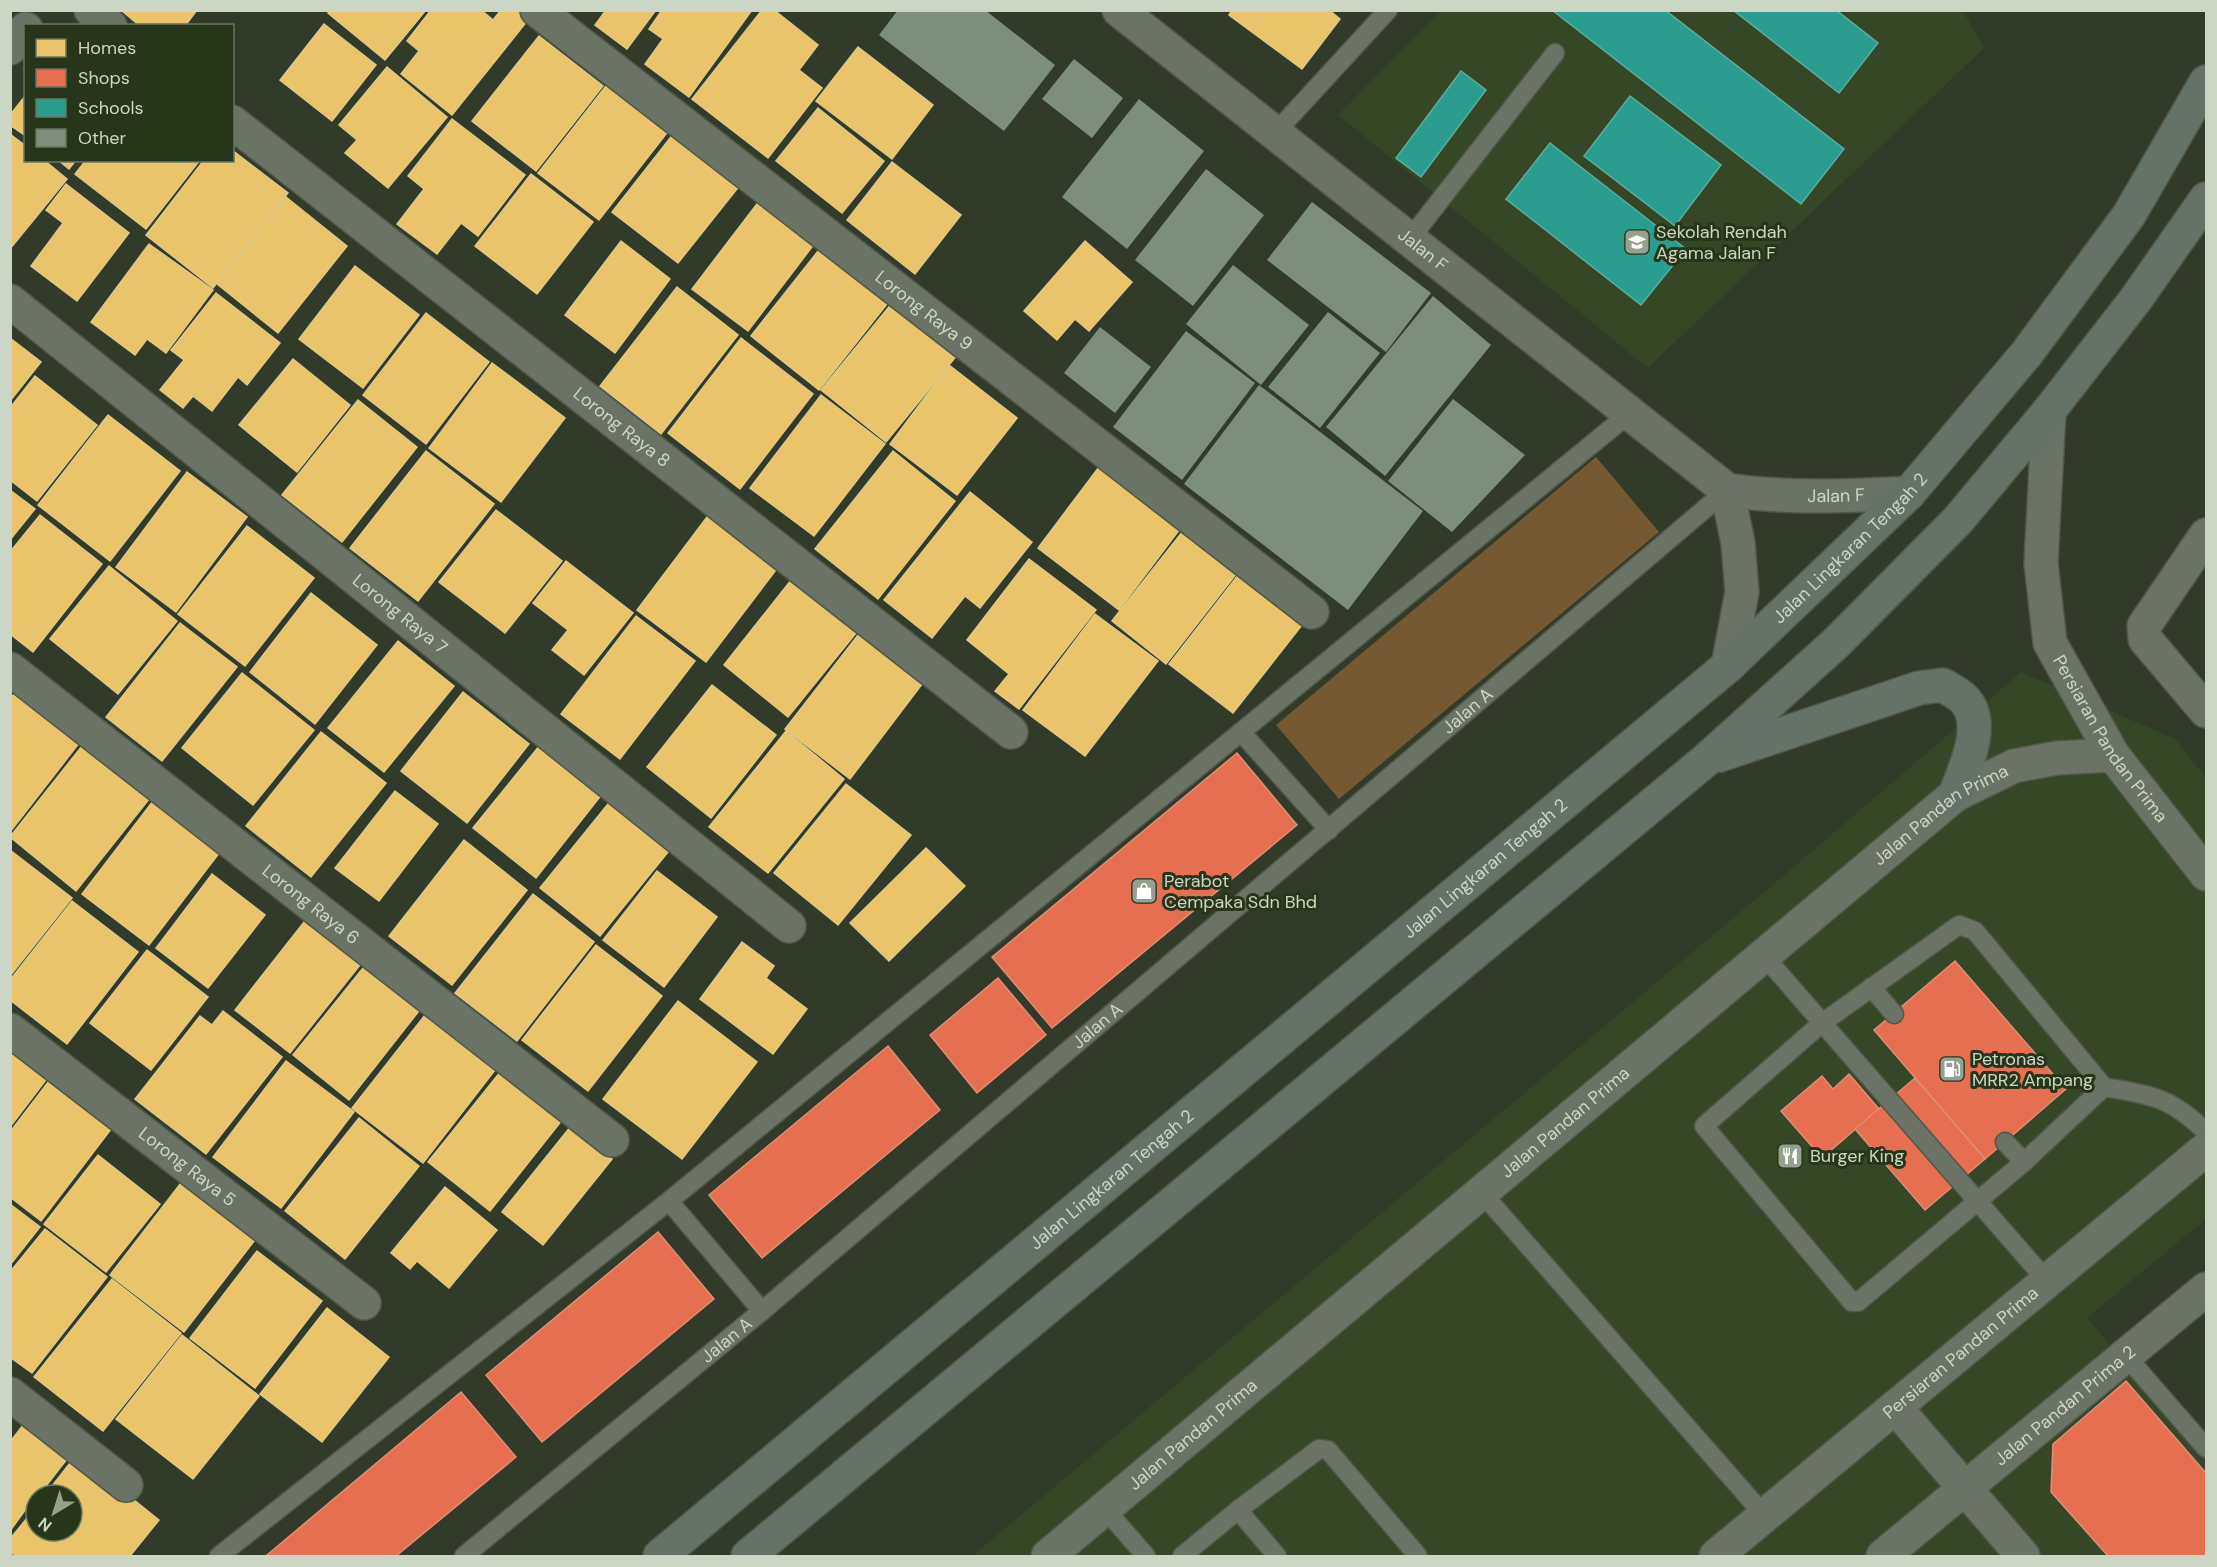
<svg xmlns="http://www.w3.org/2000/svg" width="2217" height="1567" viewBox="0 0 2217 1567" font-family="'DM Sans',sans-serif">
	<rect width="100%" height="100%" fill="#323b2a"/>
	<g fill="#354726">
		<path d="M1441 11H1963L1984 48 1648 368 1338 115Z"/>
		<path d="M2021 672 2175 739 2206 778V1219L2087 1318 2206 1457V1556H972L1775 883Z"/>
	</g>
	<path fill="#755931" d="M1596 457 1659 532 1339 799 1276 725Z"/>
	<g fill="#e9c46a" stroke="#e0c985" stroke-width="1.5">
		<path d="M121 10H197L185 26H140Z"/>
		<path d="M330 10H426L385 60 328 13Z"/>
		<path d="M431 10H481L493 20 501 10H515L528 20 452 115 401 74 419 51 407 41Z"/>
		<path d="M606 10H656L627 49 595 25Z"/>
		<path d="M662 10H752L689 97 645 64 663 39 649 29Z"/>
		<path d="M762 10H774L818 45 799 70 822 88 768 158 692 99Z"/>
		<path d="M1232 10H1329L1340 19 1302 69 1229 15Z"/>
		<path d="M324 24 376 65 332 121 280 80Z"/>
		<path d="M539 36 603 86 536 171 472 121Z"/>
		<path d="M858 47 933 105 892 159 816 101Z"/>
		<path d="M387 67 447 117 388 188 345 153 357 140 339 125Z"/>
		<path d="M609 82 670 129 599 220 538 173Z"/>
		<path d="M26 95V136L10 125V115Z"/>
		<path d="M818 108 884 161 842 213 776 161Z"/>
		<path d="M452 119 525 175 478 236 461 223 437 254 397 224 424 189 408 176Z"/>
		<path d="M674 133 740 185 678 263 612 212Z"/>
		<path d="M10 134 26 146V160H44L67 179 10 249Z"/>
		<path d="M232 150 288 193 213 288 146 235 204 160H232Z"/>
		<path d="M58 160H76L69 169Z"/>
		<path d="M86 160H200L146 229 75 174Z"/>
		<path d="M892 162 961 215 915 274 847 220Z"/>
		<path d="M531 174 593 222 537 294 475 246Z"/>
		<path d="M66 184 129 233 77 301 31 266 63 223 46 210Z"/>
		<path d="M763 196 818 239 748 331 692 289Z"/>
		<path d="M286 197 347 246 278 333 217 284Z"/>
		<path d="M621 241 670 279 615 353 565 315Z"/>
		<path d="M826 241 894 295 819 390 751 336Z"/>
		<path d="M1085 241 1132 282 1089 331 1075 319 1057 340 1024 311Z"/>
		<path d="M149 244 213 290 166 353 147 339 135 355 91 322Z"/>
		<path d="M355 266 419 315 363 388 299 339Z"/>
		<path d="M677 287 738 335 661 434 600 386Z"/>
		<path d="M216 293 280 343 247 385 238 377 212 411 193 396 183 408 160 390 184 360 171 350Z"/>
		<path d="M897 297 962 349 886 442 821 390Z"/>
		<path d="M426 313 489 362 426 444 363 395Z"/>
		<path d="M10 338 41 362 10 401Z"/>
		<path d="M741 338 813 394 740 489 668 433Z"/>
		<path d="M293 359 350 405 297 472 239 425Z"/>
		<path d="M492 363 565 418 501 502 429 448Z"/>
		<path d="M949 365 1017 418 957 495 890 444Z"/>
		<path d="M35 376 97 425 37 501 10 480V408Z"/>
		<path d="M821 395 885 444 814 536 750 488Z"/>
		<path d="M358 400 417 447 342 542 282 495Z"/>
		<path d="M108 415 180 471 110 561 38 505Z"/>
		<path d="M426 451 494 504 418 601 350 548Z"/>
		<path d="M893 451 955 501 878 599 815 549Z"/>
		<path d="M1105 459 1186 521 1119 610 1038 548Z"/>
		<path d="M187 472 247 517 176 612 116 567Z"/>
		<path d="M10 490 35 509 10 540Z"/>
		<path d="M970 492 1032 542 980 608 965 596 932 638 884 600Z"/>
		<path d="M713 509 782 562 706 662 637 610Z"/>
		<path d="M496 510 562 561 505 633 439 582Z"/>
		<path d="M40 515 102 564 33 652 10 634V552Z"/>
		<path d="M1190 522 1244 564 1166 664 1112 621Z"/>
		<path d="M247 526 314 578 245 666 178 614Z"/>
		<path d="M1029 559 1096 610 1019 709 995 691 1009 674 967 640Z"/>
		<path d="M566 561 633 613 584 675 552 650 568 630 533 603Z"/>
		<path d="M109 566 177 621 118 694 50 639Z"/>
		<path d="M799 570 864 623 788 717 724 665Z"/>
		<path d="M1242 570 1306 620 1233 713 1169 664Z"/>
		<path d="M311 593 377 645 315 724 250 672Z"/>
		<path d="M1095 614 1158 661 1085 756 1023 710Z"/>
		<path d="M636 616 695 661 620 759 561 714Z"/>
		<path d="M180 623 237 667 162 761 106 717Z"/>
		<path d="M865 626 929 675 850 779 785 729Z"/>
		<path d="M398 641 454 686 384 772 328 728Z"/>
		<path d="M242 673 314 730 253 805 182 748Z"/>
		<path d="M712 685 776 735 711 818 647 767Z"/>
		<path d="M463 692 529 744 467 823 401 771Z"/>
		<path d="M15 693 80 742 10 832V699Z"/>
		<path d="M786 731 844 779 768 873 709 827Z"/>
		<path d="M321 732 386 783 311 877 246 826Z"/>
		<path d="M540 745 602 794 536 878 473 828Z"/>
		<path d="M82 746 149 799 76 891 10 837Z"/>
		<path d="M846 784 911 835 838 925 774 873Z"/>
		<path d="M395 791 438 824 379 901 335 868Z"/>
		<path d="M612 799 672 847 600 936 540 888Z"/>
		<path d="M153 801 220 852 149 945 82 894Z"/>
		<path d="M464 840 527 890 452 985 389 936Z"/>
		<path d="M926 848 965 886 889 961 850 923Z"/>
		<path d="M10 850 72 898 10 976Z"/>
		<path d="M657 871 717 917 664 987 603 940Z"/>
		<path d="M212 874 265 915 208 988 156 948Z"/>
		<path d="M533 894 594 942 517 1041 455 993Z"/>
		<path d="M72 901 138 952 67 1044 10 1000V980Z"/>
		<path d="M308 917 363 961 290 1053 235 1010Z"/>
		<path d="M742 942 774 966 766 978 807 1009 773 1054 700 999Z"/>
		<path d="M596 945 662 996 588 1091 522 1040Z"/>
		<path d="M147 950 208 997 151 1070 90 1023Z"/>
		<path d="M367 963 422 1007 349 1100 293 1055Z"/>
		<path d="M678 1001 757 1062 682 1159 603 1099Z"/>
		<path d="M429 1010 499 1065 423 1163 352 1108Z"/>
		<path d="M223 1011 282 1057 206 1154 135 1099 200 1016 212 1025Z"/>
		<path d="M10 1041 52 1072 10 1127Z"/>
		<path d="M286 1061 354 1112 281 1208 213 1157Z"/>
		<path d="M505 1066 566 1115 490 1211 428 1162Z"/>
		<path d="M52 1077 115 1124 41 1221 10 1197V1132Z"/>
		<path d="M359 1118 419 1166 345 1259 285 1211Z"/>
		<path d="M571 1126 612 1159 543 1245 502 1212Z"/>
		<path d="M98 1155 160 1204 106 1272 44 1224Z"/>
		<path d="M184 1179 258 1236 184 1332 110 1275Z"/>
		<path d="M445 1187 497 1230 449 1288 417 1261 410 1269 391 1253Z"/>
		<path d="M10 1204 40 1227 10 1265Z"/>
		<path d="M45 1229 107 1277 32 1373 10 1357V1272Z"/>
		<path d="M257 1251 322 1301 255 1388 190 1338Z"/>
		<path d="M112 1279 181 1333 103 1431 34 1377Z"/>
		<path d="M327 1308 389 1357 322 1442 260 1394Z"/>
		<path d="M182 1335 259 1396 193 1479 116 1419Z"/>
		<path d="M27 1420 71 1454 39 1495H36L10 1531V1442Z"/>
		<path d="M77 1454 159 1520 130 1556H17L10 1552V1539L36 1507V1531H72V1495H45Z"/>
	</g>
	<g fill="#e76f51" stroke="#df8e74" stroke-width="1.5">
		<path d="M1237 753 1297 825 1052 1028 992 957Z"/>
		<path d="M1955 961 2066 1089 1985 1159 1874 1030Z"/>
		<path d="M998 978 1046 1035 977 1093 930 1035Z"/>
		<path d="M888 1046 940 1110 762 1258 709 1195Z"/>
		<path d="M1849 1074 1879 1109 1822 1158 1781 1111 1822 1076 1833 1089Z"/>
		<path d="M1915 1078 1985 1159 1925 1210 1855 1129Z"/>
		<path d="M658 1232 714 1299 542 1442 486 1375Z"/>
		<path d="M2126 1381 2206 1473V1556H2108L2051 1492 2053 1444Z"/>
		<path d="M461 1392 516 1457 396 1556H268L267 1555Z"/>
	</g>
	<g fill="#2a9d8f" stroke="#5bae9f" stroke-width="1.5">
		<path d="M1552 10H1665L1844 149 1801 204Z"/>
		<path d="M1733 10H1836L1878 43 1839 93Z"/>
		<path d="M1461 71 1486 90 1421 177 1396 158Z"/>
		<path d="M1630 96 1721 165 1675 226 1584 156Z"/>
		<path d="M1550 143 1686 249 1641 305 1506 199Z"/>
	</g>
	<g fill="#7d8f7c">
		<path d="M898 10H985L1055 65 1004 131 879 35Z"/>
		<path d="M1074 59 1123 98 1092 138 1042 99Z"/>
		<path d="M1139 99 1204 151 1127 249 1062 197Z"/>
		<path d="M1206 169 1264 215 1193 306 1135 260Z"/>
		<path d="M1312 202 1431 293 1386 352 1267 260Z"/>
		<path d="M1233 265 1309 325 1261 385 1186 324Z"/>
		<path d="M1433 296 1491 345 1385 476 1326 427Z"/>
		<path d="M1328 312 1380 353 1320 428 1268 387Z"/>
		<path d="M1100 327 1151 367 1115 413 1064 373Z"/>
		<path d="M1186 331 1255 383 1182 480 1113 427Z"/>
		<path d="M1259 385 1423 511 1348 610 1184 484Z"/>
		<path d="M1453 399 1525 455 1452 532 1388 481Z"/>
	</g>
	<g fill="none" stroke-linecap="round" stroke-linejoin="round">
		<g stroke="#505749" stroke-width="21">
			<g id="service">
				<path d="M1275 133 1388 10"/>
				<path d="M1409 240 1555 53"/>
				<path d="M1241 732 1329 830"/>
				<path d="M1959 925 1975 931 2104 1087 2024 1162 1858 1302H1852L1704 1126 1822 1023Z"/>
				<path d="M1764 956 2047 1281"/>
				<path d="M1871 987 1894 1014"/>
				<path d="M2104 1087C2153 1096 2169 1096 2206 1132"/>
				<path d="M2005 1142 2024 1162"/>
				<path d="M1482 1193 1765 1516"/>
				<path d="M669 1201 762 1311"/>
				<path d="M2126 1356 2206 1448"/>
				<path d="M1105 1509 1146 1556"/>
				<path d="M1238 1510 1319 1449 1328 1450 1418 1556"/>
				<path d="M219 1556 669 1201 1630 413"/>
				<path id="s1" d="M464 1556 762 1311 1727 490"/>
				<path d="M1182 1556 1238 1510 1277 1556"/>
			</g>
		</g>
		<g stroke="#505749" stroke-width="36">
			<g id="minor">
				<path d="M91 10 110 26"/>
				<path id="s2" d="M537 10 1312 612"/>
				<path id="s3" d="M1119 10 1727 490C1788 499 1847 496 1909 493"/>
				<path d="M10 48 26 29"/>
				<path id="s4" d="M232 122 1011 732"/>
				<path id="s5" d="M10 301 789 926"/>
				<path id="s6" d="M2049 411 2041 563 2050 643 2113 755 2206 874"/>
				<path d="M1727 490 1738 543 1742 592 1728 666"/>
				<path d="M2206 535 2144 626 2145 639 2206 711"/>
				<path id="s7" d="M10 669 612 1140"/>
				<path id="s8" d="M10 1030 364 1303"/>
				<path d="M10 1394 126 1485"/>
				<path d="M1895 1407 2023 1556"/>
				<path id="s9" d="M1048 1556 1955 795 2014 766 2057 758 2113 755"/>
				<path id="s10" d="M1716 1556 2206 1149"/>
				<path id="s11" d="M1883 1556 2206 1289"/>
			</g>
		</g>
		<g stroke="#505749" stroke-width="36">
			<g id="trunk">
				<path d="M1720 755 1919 688 1943 685C1949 689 1957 693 1963 698 1988 722 1965 768 1955 795"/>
				<path id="s12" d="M660 1556 1728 666 1909 493 2027 353 2129 215 2206 82"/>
				<path d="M748 1556 1706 760 1836 643 1958 520 2049 411 2136 299 2206 199"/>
			</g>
		</g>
		<use href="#service" stroke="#6b7266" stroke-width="18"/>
		<use href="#minor" stroke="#6b7266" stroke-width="33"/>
		<use href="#trunk" stroke="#647268" stroke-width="33"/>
	</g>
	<defs>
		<g id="school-square" transform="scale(1.35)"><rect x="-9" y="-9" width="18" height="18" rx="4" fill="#96a08e" stroke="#27361a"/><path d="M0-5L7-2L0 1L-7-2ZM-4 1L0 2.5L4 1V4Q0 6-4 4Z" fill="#fff"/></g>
		<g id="shop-square" transform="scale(1.35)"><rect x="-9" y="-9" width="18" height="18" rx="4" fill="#96a08e" stroke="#27361a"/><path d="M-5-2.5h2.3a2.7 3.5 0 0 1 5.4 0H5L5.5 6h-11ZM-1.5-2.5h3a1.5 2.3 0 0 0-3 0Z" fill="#fff"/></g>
		<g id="fuel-square" transform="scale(1.35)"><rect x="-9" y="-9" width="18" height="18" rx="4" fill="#96a08e" stroke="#27361a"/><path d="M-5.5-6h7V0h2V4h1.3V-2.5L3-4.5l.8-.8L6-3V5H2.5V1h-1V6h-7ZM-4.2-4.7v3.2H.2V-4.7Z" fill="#fff"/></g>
		<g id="restaurant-square" transform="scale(1.35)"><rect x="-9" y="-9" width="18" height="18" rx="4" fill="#96a08e" stroke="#27361a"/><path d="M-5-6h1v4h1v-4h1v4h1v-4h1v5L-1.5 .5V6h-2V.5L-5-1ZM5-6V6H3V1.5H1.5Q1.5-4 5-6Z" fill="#fff"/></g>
	</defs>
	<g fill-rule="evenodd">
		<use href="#school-square" x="1637" y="242"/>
		<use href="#shop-square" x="1144" y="891"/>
		<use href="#fuel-square" x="1952" y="1069"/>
		<use href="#restaurant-square" x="1790" y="1156"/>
	</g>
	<g text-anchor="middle" stroke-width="6" stroke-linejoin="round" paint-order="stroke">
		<g font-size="18" fill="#ccd6c4" stroke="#27361a" text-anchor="start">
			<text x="1656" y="238">Sekolah Rendah<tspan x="1656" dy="21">Agama Jalan F</tspan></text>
			<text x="1164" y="887">Perabot<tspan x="1164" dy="21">Cempaka Sdn Bhd</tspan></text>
			<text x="1972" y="1065">Petronas<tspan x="1972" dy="21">MRR2 Ampang</tspan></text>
			<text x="1810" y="1162">Burger King</text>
		</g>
		<g font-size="18" fill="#ccd6c4" stroke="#27361a">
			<text dy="6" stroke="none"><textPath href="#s3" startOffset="387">Jalan F</textPath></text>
			<text dy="6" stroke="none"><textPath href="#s2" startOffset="490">Lorong Raya 9</textPath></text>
			<text dy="6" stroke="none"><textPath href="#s4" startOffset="495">Lorong Raya 8</textPath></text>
			<text dy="6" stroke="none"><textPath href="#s3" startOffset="884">Jalan F</textPath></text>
			<text dy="6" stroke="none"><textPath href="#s12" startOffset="1560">Jalan Lingkaran Tengah 2</textPath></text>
			<text dy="6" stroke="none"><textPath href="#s5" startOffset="500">Lorong Raya 7</textPath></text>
			<text dy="6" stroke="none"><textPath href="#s1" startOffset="1312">Jalan A</textPath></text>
			<text dy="6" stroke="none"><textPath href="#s6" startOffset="346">Persiaran Pandan Prima</textPath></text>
			<text dy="6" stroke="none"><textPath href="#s9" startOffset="1161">Jalan Pandan Prima</textPath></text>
			<text dy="6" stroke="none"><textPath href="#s12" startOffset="1074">Jalan Lingkaran Tengah 2</textPath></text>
			<text dy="6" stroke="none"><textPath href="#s7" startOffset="382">Lorong Raya 6</textPath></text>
			<text dy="6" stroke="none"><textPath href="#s1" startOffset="826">Jalan A</textPath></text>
			<text dy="6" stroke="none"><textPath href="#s9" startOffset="675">Jalan Pandan Prima</textPath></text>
			<text dy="6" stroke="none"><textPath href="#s8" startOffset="224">Lorong Raya 5</textPath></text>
			<text dy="6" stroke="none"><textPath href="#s12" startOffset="588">Jalan Lingkaran Tengah 2</textPath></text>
			<text dy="6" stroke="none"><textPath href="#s1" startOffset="340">Jalan A</textPath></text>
			<text dy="6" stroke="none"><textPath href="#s10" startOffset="318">Persiaran Pandan Prima</textPath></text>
			<text dy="6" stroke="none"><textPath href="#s11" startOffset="236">Jalan Pandan Prima 2</textPath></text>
			<text dy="6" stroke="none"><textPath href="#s9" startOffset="189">Jalan Pandan Prima</textPath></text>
		</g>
	</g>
	<rect width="2217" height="1567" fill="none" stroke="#ccd6c4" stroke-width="24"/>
	<rect x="24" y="24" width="210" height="138" fill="#27361a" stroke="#69765e" stroke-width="1.5"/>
	<rect x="36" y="39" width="30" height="18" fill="#e9c46a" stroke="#69765e" stroke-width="1.5"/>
	<text x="78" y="54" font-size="18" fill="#ccd6c4">Homes</text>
	<rect x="36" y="69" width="30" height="18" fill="#e76f51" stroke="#69765e" stroke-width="1.5"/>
	<text x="78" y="84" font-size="18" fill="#ccd6c4">Shops</text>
	<rect x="36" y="99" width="30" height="18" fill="#2a9d8f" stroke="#69765e" stroke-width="1.5"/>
	<text x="78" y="114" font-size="18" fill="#ccd6c4">Schools</text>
	<rect x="36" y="129" width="30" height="18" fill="#7d8f7c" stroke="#69765e" stroke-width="1.5"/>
	<text x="78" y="144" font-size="18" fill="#ccd6c4">Other</text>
	<g transform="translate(54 1513) rotate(218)"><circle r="28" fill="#27361a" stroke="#69765e" stroke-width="1.5"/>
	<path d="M0-4.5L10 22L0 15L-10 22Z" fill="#96a08e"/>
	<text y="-9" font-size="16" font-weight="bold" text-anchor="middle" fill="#ccd6c4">N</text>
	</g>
</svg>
